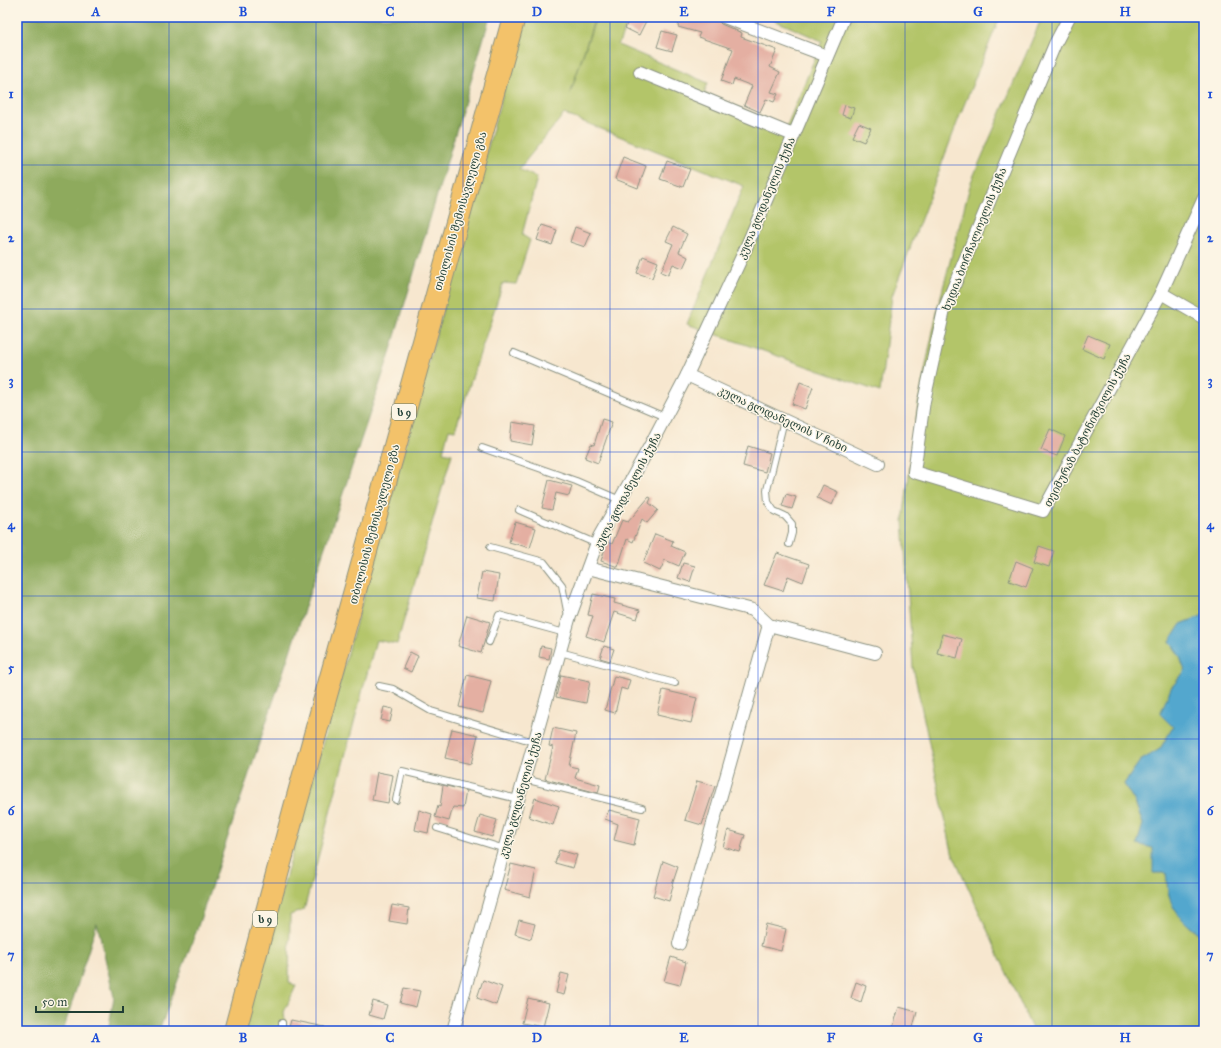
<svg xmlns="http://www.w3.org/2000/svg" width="1221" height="1048" viewBox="0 0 1221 1048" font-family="'IM FELL Great Primer','Noto Serif Georgian',serif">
	<rect width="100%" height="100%" fill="#fcf5e5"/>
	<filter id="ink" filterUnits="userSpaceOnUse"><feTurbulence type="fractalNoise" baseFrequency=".025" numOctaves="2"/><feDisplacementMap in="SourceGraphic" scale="8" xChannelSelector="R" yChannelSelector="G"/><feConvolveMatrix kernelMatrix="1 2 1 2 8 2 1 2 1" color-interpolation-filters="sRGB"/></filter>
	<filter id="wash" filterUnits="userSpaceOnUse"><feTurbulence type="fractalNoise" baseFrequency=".012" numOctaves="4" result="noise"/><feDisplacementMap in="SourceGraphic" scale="16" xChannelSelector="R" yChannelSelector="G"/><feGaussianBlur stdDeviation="0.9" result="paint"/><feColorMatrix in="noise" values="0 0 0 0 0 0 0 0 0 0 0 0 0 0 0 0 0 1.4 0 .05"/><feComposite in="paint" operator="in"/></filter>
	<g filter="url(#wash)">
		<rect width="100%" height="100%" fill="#f7e7cf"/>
		<g fill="#b3c569" stroke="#69814e">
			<path d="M524 17H595L570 94 596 17H630L618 45 708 83 704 93 786 128 822 41 767 17H1000L960 115 892 296 880 392 687 324 744 186 564 114 519 169 537 178 522 235 530 240 516 284 503 283 455 430 449 429 443 452 452 454 397 644 376 640 304 910 290 915 289 982 296 986 284 1012 286 1031H243Z"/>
			<path d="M1042 17H1204V615L1181 624 1170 641 1180 657 1185 671 1171 688 1173 727 1160 749 1140 761 1124 784 1135 802 1143 824 1154 848V873H1166L1169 896 1192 929 1204 937V1031H1033L952 852 913 667 903 521 918 404 938 307 971 182Z"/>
		</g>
		<path fill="#8eaa5d" stroke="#567448" d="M17 17H490L390 353 197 929 159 1031H108L114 997 97 923 63 1031H17Z"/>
		<path fill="#52a7ce" stroke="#387281" d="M1204 615V937C1189 927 1173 914 1169 895 1167 888 1167 880 1166 873H1153V848L1137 844 1143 824 1135 802 1124 784 1140 761 1160 749 1173 727 1160 714 1171 688 1185 671 1180 657 1170 641 1181 624Z"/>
		<g id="blocks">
			<g fill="#e4afa2">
				<path d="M630 17H638L646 21 639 35 625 28Z"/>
				<path d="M680 17H717L718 21 721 24 742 33 741 37 777 50 770 67 780 72 771 92 778 94 774 102 766 99 760 112 744 105 752 86 734 79 732 85 721 81 733 49 698 37 700 33 678 27Z"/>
				<path d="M662 31 677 35 672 51 657 47Z"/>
				<path d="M845 105 854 108 851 118 842 115Z"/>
				<path d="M859 123 871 128 864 142 852 137Z"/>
				<path d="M623 157 646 166 638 188 615 179Z"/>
				<path d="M667 161 690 169 683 187 660 179Z"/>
				<path d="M542 225 557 230 552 245 537 240Z"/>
				<path d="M575 227 591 233 585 247 570 242Z"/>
				<path d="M673 227 687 234 679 252 688 257 683 268 673 264 668 275 661 272 673 244 666 241Z"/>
				<path d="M643 256 658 262 652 278 637 273Z"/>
				<path d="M1088 335 1110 344 1104 359 1082 349Z"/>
				<path d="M800 382 813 387 805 409 792 404Z"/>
				<path d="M602 419 612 422 598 463 585 458 591 444 594 445Z"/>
				<path d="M512 422 535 426 532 445 510 441Z"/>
				<path d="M1050 429 1065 436 1057 456 1041 450Z"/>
				<path d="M748 446 770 453 765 472 743 466Z"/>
				<path d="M549 480 572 486 569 496 556 493 552 510 542 508Z"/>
				<path d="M823 485 838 492 832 505 817 498Z"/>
				<path d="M786 494 796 497 792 509 782 506Z"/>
				<path d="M649 497 651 498 649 503 658 510 647 523 642 519 633 542 627 539 618 567 601 561 607 542 612 544 622 520 628 522Z"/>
				<path d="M515 522 536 528 530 548 509 542Z"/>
				<path d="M655 534 673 541 671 546 685 552 679 566 665 560 660 571 643 563Z"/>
				<path d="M1039 546 1054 551 1049 567 1034 562Z"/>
				<path d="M777 553 809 564 803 582 788 576 783 591 764 585Z"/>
				<path d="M1016 561 1033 568 1026 587 1009 581Z"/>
				<path d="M683 563 695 566 690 582 678 578Z"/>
				<path d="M482 572 499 575 495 601 477 598Z"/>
				<path d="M593 594 615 599 614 603 640 610 637 619 614 612 604 642 586 636 593 616 588 615Z"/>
				<path d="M467 615 490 622 481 653 458 646Z"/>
				<path d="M942 634 962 639 957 658 937 653Z"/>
				<path d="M541 646 551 648 549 659 539 657Z"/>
				<path d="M604 646 614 649 610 661 600 658Z"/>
				<path d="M410 652 418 656 411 672 403 668Z"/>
				<path d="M467 675 491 681 483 713 459 707Z"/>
				<path d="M561 675 590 681 586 703 556 697Z"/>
				<path d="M614 676 630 680 627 690 621 688 615 713 605 710Z"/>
				<path d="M663 690 697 698 691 723 657 715Z"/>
				<path d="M384 707 393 709 390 722 381 720Z"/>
				<path d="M553 728 576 733 569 766 578 768 575 778 600 785 598 793 545 779 553 747 549 746Z"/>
				<path d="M452 729 478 735 471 764 445 758Z"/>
				<path d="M377 772 393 775 388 803 372 800Z"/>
				<path d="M697 781 715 786 702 825 685 820Z"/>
				<path d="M443 785 466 791 463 808 453 807 449 821 435 817 438 806 440 807Z"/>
				<path d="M535 798 559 806 553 825 529 817Z"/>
				<path d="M419 810 432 814 428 833 415 830Z"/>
				<path d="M609 810 640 818 634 845 614 840 618 824 605 819Z"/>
				<path d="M480 815 497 820 492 837 475 832Z"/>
				<path d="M728 830 745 835 740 852 723 847Z"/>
				<path d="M559 850 577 855 573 868 555 863Z"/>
				<path d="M663 861 678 867 672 885 673 886 669 901 653 896Z"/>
				<path d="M511 864 536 870 530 897 504 890Z"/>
				<path d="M392 905 409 908 407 924 389 921Z"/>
				<path d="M519 920 535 924 531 939 515 934Z"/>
				<path d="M766 924 786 929 781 951 761 946Z"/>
				<path d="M671 957 686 962 680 985 664 981Z"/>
				<path d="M561 973 569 975 564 995 556 993Z"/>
				<path d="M483 980 502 987 496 1005 477 998Z"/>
				<path d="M856 982 866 986 861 1002 851 998Z"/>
				<path d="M404 988 420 991 416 1007 400 1003Z"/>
				<path d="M528 998 549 1003 543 1027 522 1023Z"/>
				<path d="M373 1001 387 1005 383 1019 369 1015Z"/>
				<path d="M899 1007 917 1012 912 1031H892Z"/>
				<path d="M291 1020 325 1027 324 1031H288Z"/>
			</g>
		</g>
	</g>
	<g filter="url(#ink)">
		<use href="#blocks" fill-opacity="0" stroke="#8b9282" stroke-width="1"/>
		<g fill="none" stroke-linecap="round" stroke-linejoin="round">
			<g stroke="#8b9282" stroke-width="8">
				<g id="lane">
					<path d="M514 353 665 417"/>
					<path d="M784 420 767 490 768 502 774 511 785 516 792 524V533L789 544"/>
					<path d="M482 448 576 481 620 500"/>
					<path d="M519 510 597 544"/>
					<path d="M490 547 544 562 562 585 568 616"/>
					<path d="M489 642 499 615 565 633"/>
					<path d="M560 652 675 683"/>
					<path d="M379 686 393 689 431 711 534 742"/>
					<path d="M524 779 642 808"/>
					<path d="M396 800 402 771 518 799"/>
					<path d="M437 828 505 849"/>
					<path d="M282 1023V1031"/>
				</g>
			</g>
			<g stroke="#8b9282" stroke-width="14">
				<g id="street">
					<path d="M724 17 827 56"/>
					<path d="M1069 17 1055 44 944 310 924 401 914 472 1043 511 1161 293"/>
					<path d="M640 72 793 135"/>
					<path d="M1204 198 1161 293 1204 318"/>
					<path d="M687 375 878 464"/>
					<path d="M588 568 753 610 769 625 875 653"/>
					<path d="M679 944 769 625"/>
					<path d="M453 1031 569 619 599 537 650 446 687 375 745 250 844 17"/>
				</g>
			</g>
			<g stroke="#8b9282" stroke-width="24">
				<path id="highway" d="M235 1031 295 807 514 17"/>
			</g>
			<use href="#lane" stroke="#fff" stroke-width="6"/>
			<use href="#street" stroke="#fff" stroke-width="12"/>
			<use href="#highway" stroke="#f3c26a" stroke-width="22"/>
		</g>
	</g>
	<path fill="none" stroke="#1d4ed8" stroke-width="1" stroke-opacity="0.55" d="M169 17V1031M316 17V1031M463 17V1031M610 17V1031M758 17V1031M905 17V1031M1052 17V1031M17 165H1204M17 309H1204M17 452H1204M17 596H1204M17 739H1204M17 883H1204"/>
	<g text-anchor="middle" stroke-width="3" stroke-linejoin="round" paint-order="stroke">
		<g fill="#fcf5e5" stroke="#617469" stroke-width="1">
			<rect x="392" y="404" width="24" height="16" rx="3"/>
			<rect x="253" y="911" width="24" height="16" rx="3"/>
		</g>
		<g font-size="10" font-weight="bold" fill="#1f3d34">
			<text x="404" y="416">ს 9</text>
			<text x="265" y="923">ს 9</text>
		</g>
		<g font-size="11" fill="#1f3d34" stroke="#fcf5e5">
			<text transform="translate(766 198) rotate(-67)" y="4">კულა გლდანელის ქუჩა</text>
			<text transform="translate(460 211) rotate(-74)" y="4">თბილისის შემოსავლელი გზა</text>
			<text transform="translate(974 239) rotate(-68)" y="4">ხუდია ბორჩალოელის ქუჩა</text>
			<text transform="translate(783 419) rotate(25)" y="4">კულა გლდანელის V ჩიხი</text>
			<text transform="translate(1087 430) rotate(-62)" y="4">თეიმურაზ ბატონიშვილის ქუჩა</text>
			<text transform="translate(627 491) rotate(-62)" y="4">კულა გლდანელის ქუჩა</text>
			<text transform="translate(374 524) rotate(-75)" y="4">თბილისის შემოსავლელი გზა</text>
			<text transform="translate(520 795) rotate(-74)" y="4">კულა გლდანელის ქუჩა</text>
		</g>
	</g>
	<rect width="1221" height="1048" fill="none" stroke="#fcf5e5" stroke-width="44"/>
	<path d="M36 1006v6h87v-6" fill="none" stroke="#1f3d34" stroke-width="2"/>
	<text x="42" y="1006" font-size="12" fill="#1f3d34" stroke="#fcf5e5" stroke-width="3" paint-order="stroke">50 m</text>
	<rect x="22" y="22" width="1177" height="1004" fill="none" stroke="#1d4ed8" stroke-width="1.5"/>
	<g font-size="13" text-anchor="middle" font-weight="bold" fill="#1d4ed8">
		<text x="96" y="16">A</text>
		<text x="243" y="16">B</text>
		<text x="390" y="16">C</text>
		<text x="537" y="16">D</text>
		<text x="684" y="16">E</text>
		<text x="831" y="16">F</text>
		<text x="978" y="16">G</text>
		<text x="1125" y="16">H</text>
		<text x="11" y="98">1</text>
		<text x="1210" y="98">1</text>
		<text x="11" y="242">2</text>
		<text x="1210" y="242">2</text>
		<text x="11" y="385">3</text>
		<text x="1210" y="385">3</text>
		<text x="11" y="529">4</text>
		<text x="1210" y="529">4</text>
		<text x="11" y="672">5</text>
		<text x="1210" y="672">5</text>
		<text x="11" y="815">6</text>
		<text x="1210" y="815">6</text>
		<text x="11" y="959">7</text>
		<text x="1210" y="959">7</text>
		<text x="96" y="1042">A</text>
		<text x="243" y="1042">B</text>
		<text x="390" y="1042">C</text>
		<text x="537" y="1042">D</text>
		<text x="684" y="1042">E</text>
		<text x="831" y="1042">F</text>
		<text x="978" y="1042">G</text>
		<text x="1125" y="1042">H</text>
	</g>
</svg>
